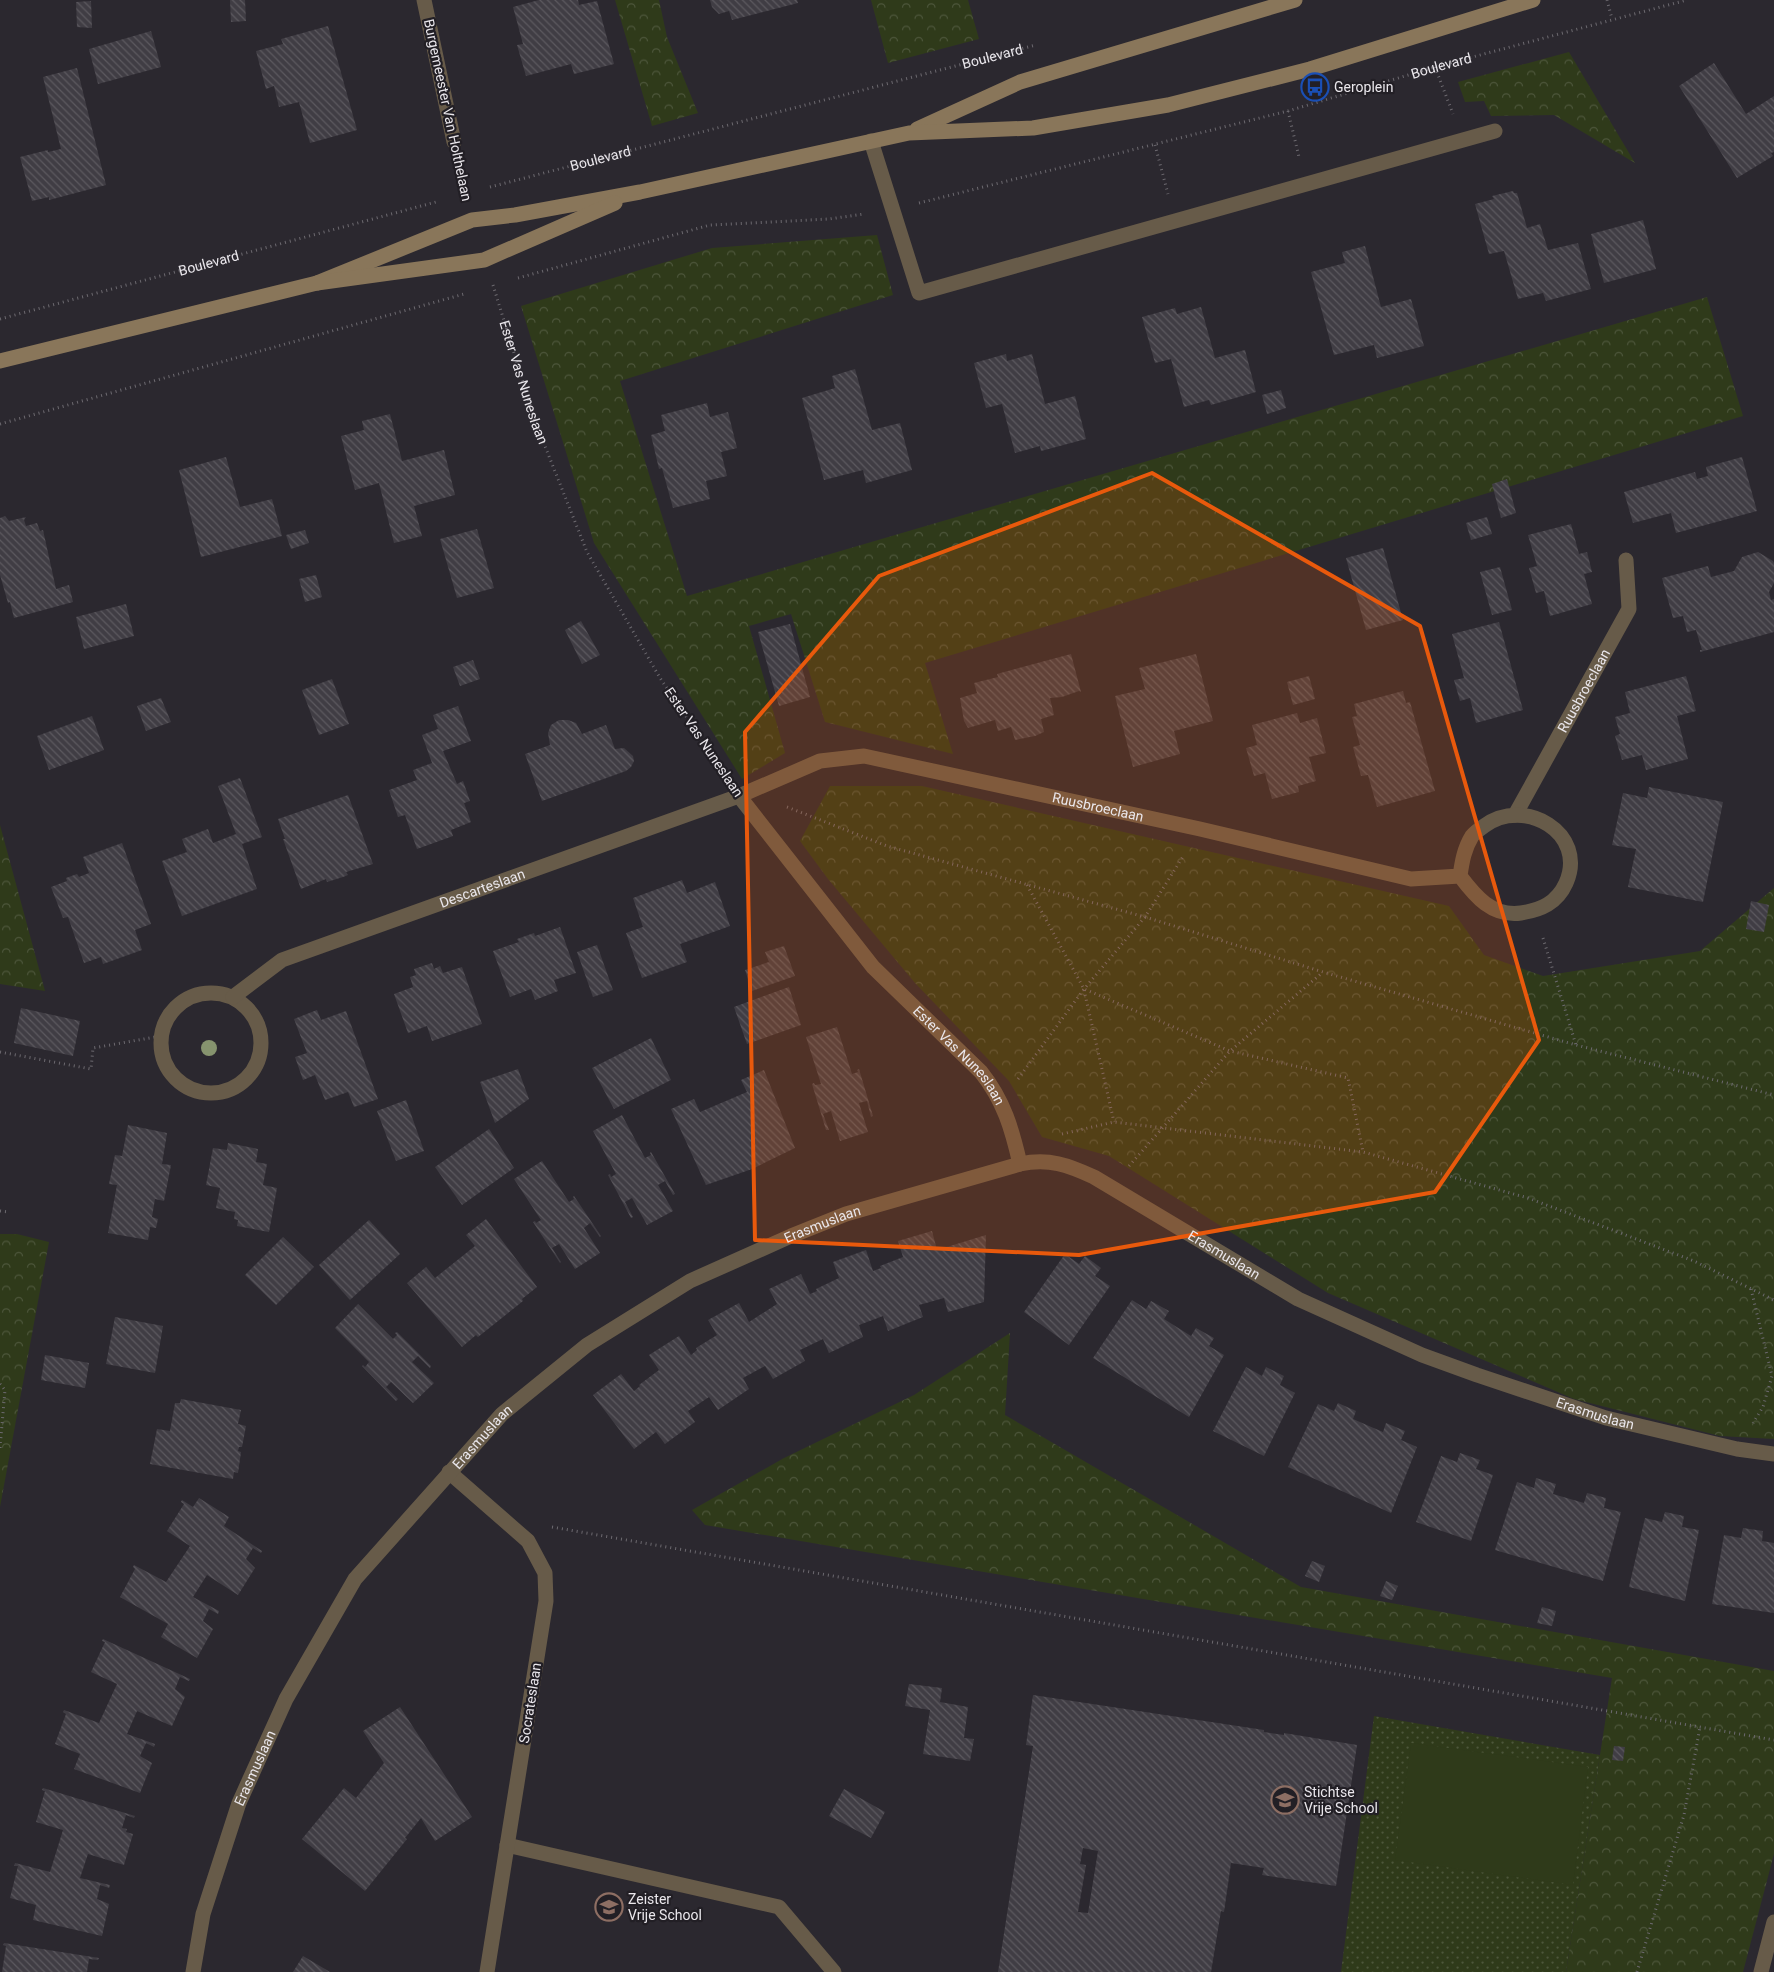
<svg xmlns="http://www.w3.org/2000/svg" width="1774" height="1972" viewBox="0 0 1774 1972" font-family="Roboto,sans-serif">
	<defs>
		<pattern id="grass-dots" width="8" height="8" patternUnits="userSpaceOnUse" patternTransform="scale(1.25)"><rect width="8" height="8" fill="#2f3a1a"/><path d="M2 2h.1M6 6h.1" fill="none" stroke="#4d563b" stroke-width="1.8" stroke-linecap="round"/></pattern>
		<pattern id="forest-crowns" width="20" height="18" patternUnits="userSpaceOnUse" patternTransform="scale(1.25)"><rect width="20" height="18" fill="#2f3a1a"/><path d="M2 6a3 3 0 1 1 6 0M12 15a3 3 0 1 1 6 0" fill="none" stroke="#4d563b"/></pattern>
		<pattern id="building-back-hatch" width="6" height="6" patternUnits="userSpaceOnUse" patternTransform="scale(1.25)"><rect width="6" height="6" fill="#403d44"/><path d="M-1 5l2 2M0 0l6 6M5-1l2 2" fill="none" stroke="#5c595f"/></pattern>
	</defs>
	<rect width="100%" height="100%" fill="#2b282f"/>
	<path fill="url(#grass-dots)" d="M1374 1716 1600 1755 1566 1972H1341Z"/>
	<g fill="url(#forest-crowns)">
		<path d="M615 0H659L667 37 698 113 652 126Z"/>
		<path d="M871 0H968L979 39 888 63Z"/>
		<path d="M1569 52 1635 163 1554 115 1491 116 1484 101 1465 102 1458 82Z"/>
		<path d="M877 235 893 295 620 381 687 596 1707 297 1743 416 925 663 953 754 825 722 791 614 749 626 785 753 742 779 594 543 521 306 712 248Z"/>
		<path d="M830 786H922L1449 906 1484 955 1543 976 1700 951 1774 888V1439L1720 1436 1574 1399 1328 1293 1109 1156 1042 1137 1009 1081 915 983 828 879 800 841Z"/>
		<path d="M0 825 45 991 0 984Z"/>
		<path d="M0 1234H17L49 1242 0 1507Z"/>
		<path d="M1010 1333 1005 1415 1301 1587 1774 1671V1854L1743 1972H1566L1612 1678 705 1525 692 1510 784 1458 914 1395Z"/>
	</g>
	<path fill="#2f3a1a" d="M1411 1743 1588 1767 1573 1885 1395 1860Z"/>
	<g fill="url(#building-back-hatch)" fill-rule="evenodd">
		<path d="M230 0H245L246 21 231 22Z"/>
		<path d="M539 0H578L579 5 597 1 614 64 574 74 571 64 526 76 517 45 523 44 513 7Z"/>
		<path d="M710 0H797L798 3 732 20 729 11 719 14 712 7Z"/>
		<path d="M91 1 92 28 77 27 76 2Z"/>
		<path d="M328 26 357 130 310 143 299 102 279 107 274 86 266 89 256 51 283 44 281 39Z"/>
		<path d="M151 31 161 67 98 84 89 49Z"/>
		<path d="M1714 63 1746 114 1774 96V152L1771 153 1773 156 1737 178 1679 86Z"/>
		<path d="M77 68 106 185 49 200V197L32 201 20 157 48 150V152L61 149 43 77Z"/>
		<path d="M1513 191 1514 193H1517L1527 228 1540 224 1548 250 1578 243 1591 289 1546 301 1543 293 1518 299 1504 251 1489 254 1475 204 1494 199 1492 196Z"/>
		<path d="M1643 220 1656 269 1604 283 1591 234Z"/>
		<path d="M1365 246 1381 307 1411 299 1424 346 1377 358 1374 345 1334 355 1311 272 1345 263 1342 252Z"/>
		<path d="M1201 307 1215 358 1245 350 1256 392 1211 405 1209 400 1184 407 1171 359 1155 363 1142 317 1175 308 1177 314Z"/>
		<path d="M1006 354 1007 361 1032 354 1045 404 1075 396 1086 439 1041 451 1040 446 1015 453 1002 404 986 408 974 363Z"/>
		<path d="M855 369 872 430 900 423 912 470 866 483 863 470 824 480 802 398 835 388 832 376Z"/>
		<path d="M1281 390 1286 408 1267 414 1262 395Z"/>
		<path d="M707 403 710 417 728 412 737 448 721 452 727 476 706 481 710 499 673 508 662 468 659 469 651 435 665 431 661 415Z"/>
		<path d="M390 414 402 461 444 450 455 495 414 506 422 536 394 543 379 483 355 490 341 436 364 430 362 421Z"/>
		<path d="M226 457 240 507 272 499 282 536 201 557 179 470Z"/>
		<path d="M1742 457 1757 511 1676 533 1671 513 1633 523 1624 492 1695 472 1697 479 1708 476 1706 467Z"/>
		<path d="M1507 479 1516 513 1501 518 1492 484Z"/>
		<path d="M5 516 9 521 26 517 24 520 26 526 37 523 40 531 43 530 56 589 69 585 73 602 14 618 10 602 8 603 0 575V518Z"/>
		<path d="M1487 517 1492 534 1471 540 1466 523Z"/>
		<path d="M1571 524 1579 554 1587 552 1592 572 1584 574 1592 604 1550 616 1544 591 1536 593 1529 568 1537 566 1528 535Z"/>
		<path d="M477 529 494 588 457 598 440 539Z"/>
		<path d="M305 530 309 543 291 549 286 535Z"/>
		<path d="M1383 548 1403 620 1366 630 1346 558Z"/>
		<path d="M1758 552 1773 561 1774 563V583L1769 592 1771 600 1774 599V632L1700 652V650H1702L1696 630 1687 632 1683 616 1673 618 1662 578 1708 566 1711 577 1734 571 1742 557Z"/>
		<path d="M1500 567 1512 610 1492 615 1480 572Z"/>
		<path d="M316 575 322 597 305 602 299 579Z"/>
		<path d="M126 604 134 636 84 649 76 617Z"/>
		<path d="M581 621 600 655 582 664 565 630Z"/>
		<path d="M1499 622 1523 710 1476 723 1470 698 1460 701 1454 680 1464 678 1452 634Z"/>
		<path d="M790 624 810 697 779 706 758 632Z"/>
		<path d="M1071 654 1081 692 1079 691 1062 697 1050 698 1054 715 1041 719 1044 732 1035 736 1015 740 1011 727 998 731 995 720 968 728 964 721 960 698 977 693 974 683 998 677 997 674Z"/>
		<path d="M1196 654 1213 721 1174 731 1180 754 1133 767 1115 696 1145 689 1139 668Z"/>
		<path d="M473 660 480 679 460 686 453 667Z"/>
		<path d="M1309 676 1315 699 1293 705 1287 682Z"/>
		<path d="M1686 676 1696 711 1677 716 1688 759 1646 770 1642 755 1622 760 1615 736 1620 734 1615 717 1630 713 1625 692Z"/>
		<path d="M332 679 349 724 319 735 302 690Z"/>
		<path d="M1403 691 1406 703 1410 702 1435 791 1377 807 1368 775 1361 776 1353 747 1360 745 1352 717 1357 716 1354 704Z"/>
		<path d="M161 698 171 722 146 731 137 706Z"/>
		<path d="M458 706 471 741 443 751 457 784 463 781 470 801 464 803 471 822 451 830 453 836 417 849 405 815 398 817 389 790 417 780 413 770 432 763 422 735 438 729 433 715Z"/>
		<path d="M1297 713 1300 723 1317 718 1326 753 1309 757 1316 781 1298 786 1299 792 1272 799 1265 773 1254 776 1246 748 1257 745 1252 725Z"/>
		<path d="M92 716 104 750 49 770 37 736Z"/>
		<path d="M559 720H568L576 723 582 734 606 725 615 749 624 748 633 756 634 761 631 767 626 771 542 801 525 754 550 745 548 733 551 725Z"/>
		<path d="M240 778 262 837 242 844 257 889 182 916 162 861 187 852 182 839 208 829 213 843 236 834 218 786Z"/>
		<path d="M1649 787 1723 802 1703 902 1628 887 1636 849 1612 845 1619 813 1623 793 1647 798Z"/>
		<path d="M348 795 373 864 346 872 348 875 343 877 327 882 326 879 301 889 283 839H285L278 819Z"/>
		<path d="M122 843 151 924 135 930 142 950 103 964 101 957 84 963 68 917 63 918 51 887 67 881 66 878 77 874 79 877 89 873 83 857Z"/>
		<path d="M682 880 687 893 715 882 730 926 680 944 687 962 642 978 626 933 643 927 633 898Z"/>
		<path d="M1751 901 1769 905 1764 932 1746 929Z"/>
		<path d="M560 927 576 973 554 980 558 991 535 1000 531 989 510 997 493 951 519 942 517 939 534 933 535 936Z"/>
		<path d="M597 945 613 990 593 997 577 952Z"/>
		<path d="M784 946 795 976 752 991 745 970 769 962 765 952Z"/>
		<path d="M432 963 434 969 440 966 443 973 462 967 482 1024 432 1041 427 1026 408 1033 394 994 413 987 410 977 416 975 414 969Z"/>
		<path d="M789 987 801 1025 747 1044 734 1007Z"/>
		<path d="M21 1008 80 1021 73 1056 14 1043Z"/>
		<path d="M317 1010 321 1020 346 1011 378 1099 354 1107 348 1092 325 1100 315 1075 303 1080 295 1057 307 1053 294 1019Z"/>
		<path d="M837 1027 852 1074 858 1072 857 1070 859 1069 873 1116 871 1117 867 1101 859 1103 868 1132 840 1141 831 1111 823 1114 829 1130H826L812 1084 814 1083 815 1085 821 1084 806 1037Z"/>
		<path d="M651 1038 671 1080 614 1109 592 1068Z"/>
		<path d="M518 1069 529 1099 495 1123 480 1082Z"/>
		<path d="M764 1070 795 1148 752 1169 706 1185 671 1109 694 1099 700 1112 747 1092 741 1080Z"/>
		<path d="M406 1100 424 1151 396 1161 377 1111Z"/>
		<path d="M622 1115 645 1158 651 1155 650 1153 651 1152 675 1194 673 1195 665 1181 658 1185 673 1211 647 1225 632 1198 625 1202 633 1217 631 1218 608 1175 610 1174 611 1177 616 1174 593 1131Z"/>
		<path d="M128 1125 167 1133 162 1164 171 1165 164 1201 155 1199 152 1217 158 1219 156 1228 150 1227 148 1240 108 1233 117 1185 109 1184 115 1155 122 1156Z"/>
		<path d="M489 1129 514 1168 462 1205 435 1167Z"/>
		<path d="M228 1143 258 1149 256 1162 267 1164 263 1185 277 1188 269 1232 237 1226 238 1220 234 1219 235 1212 216 1208 220 1188 206 1185 213 1148 227 1150Z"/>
		<path d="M542 1161 569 1202 574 1199 573 1197 574 1196 601 1236 600 1237 590 1223 584 1228 600 1253 575 1269 559 1244 552 1248 561 1262 560 1263 533 1222 535 1221 536 1223 541 1220 514 1179Z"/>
		<path d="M486 1219 537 1287 522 1299 523 1301 478 1337 476 1335 462 1347 407 1283 426 1267 435 1278 475 1246 466 1235Z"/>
		<path d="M369 1220 400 1254 350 1300 319 1265Z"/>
		<path d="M932 1231 937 1250 986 1235 984 1302 948 1312 944 1298 919 1305 923 1317 888 1331 883 1316 859 1325 863 1337 829 1353 823 1339 800 1350 805 1361 773 1379 765 1366 743 1378 749 1389 718 1410 709 1397 688 1411 695 1422 665 1444 656 1432 634 1449 593 1395 621 1374 634 1391 640 1386 639 1385 659 1370 649 1355 679 1336 691 1355 697 1350 696 1348 717 1335 708 1320 739 1303 749 1322 777 1304 769 1289 801 1274 810 1294 817 1291 816 1289 839 1278 833 1262 866 1250 873 1271 881 1268 880 1266 903 1257 898 1241Z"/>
		<path d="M283 1237 314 1267 276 1305 245 1275Z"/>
		<path d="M1065 1254 1079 1264 1085 1256 1101 1268 1095 1276 1110 1286 1069 1345 1024 1312Z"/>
		<path d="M1132 1300 1146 1309 1151 1301 1169 1311 1164 1319 1191 1336 1196 1328 1214 1338 1209 1346 1224 1355 1189 1417 1093 1358Z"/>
		<path d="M358 1304 393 1339 397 1335 395 1333 397 1332 431 1366 430 1368 418 1356 412 1362 434 1383 413 1403 391 1382 386 1387 398 1399 396 1401 362 1366 363 1365 365 1367 369 1362 335 1328Z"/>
		<path d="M115 1317 163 1326 155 1373 106 1364Z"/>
		<path d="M45 1355 89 1363 85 1388 41 1380Z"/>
		<path d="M1246 1367 1262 1376 1266 1367 1284 1376 1280 1385 1295 1393 1264 1456 1213 1431Z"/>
		<path d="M181 1399 241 1410 238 1424 246 1426 242 1447H239L238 1451 241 1452 238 1473 234 1472 233 1479 150 1464 157 1429 170 1431 175 1403H180Z"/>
		<path d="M1338 1403 1356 1411 1353 1419 1369 1426 1383 1432 1386 1423 1405 1431 1401 1440 1417 1447 1391 1513 1288 1467 1318 1404 1334 1411Z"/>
		<path d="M1460 1453 1480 1460 1476 1469 1493 1475 1471 1541 1416 1522 1441 1456 1457 1462Z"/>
		<path d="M1536 1478 1556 1484 1553 1494 1584 1503 1587 1493 1606 1498 1604 1508 1621 1512 1603 1581 1495 1550 1517 1482 1534 1488Z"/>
		<path d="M199 1498 229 1517 224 1526 262 1551 261 1553 253 1548 246 1559 255 1568 238 1595 207 1575 193 1597 219 1611 218 1614 209 1609 203 1621 213 1629 197 1658 161 1637 168 1624 120 1597 135 1569 133 1567 134 1565 166 1582 190 1546 167 1531 184 1504 181 1502 182 1500 193 1507Z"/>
		<path d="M1665 1512 1684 1516 1682 1527 1699 1530 1685 1601 1629 1587 1645 1518 1662 1522Z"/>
		<path d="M1743 1528 1763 1531 1762 1541 1774 1543V1613L1712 1604 1724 1535 1741 1538Z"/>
		<path d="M1312 1561 1325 1566 1319 1582 1305 1576Z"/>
		<path d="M1386 1581 1398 1586 1392 1600 1380 1596Z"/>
		<path d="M1542 1607 1556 1611 1552 1626 1537 1623Z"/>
		<path d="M103 1639 190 1679 189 1681 180 1677 175 1689 185 1697 172 1726 137 1711 127 1734 155 1744 154 1747 146 1743 140 1756 152 1763 140 1793 74 1769 80 1754 55 1744 66 1714 63 1712 64 1710 99 1723 117 1684 91 1672 105 1642 102 1641Z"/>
		<path d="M909 1684 942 1688 940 1702 968 1707 964 1738 974 1739 970 1761 923 1754 930 1710 905 1706Z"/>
		<path d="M1033 1695 1264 1730V1732L1284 1735V1733L1357 1745 1336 1886 1262 1875 1264 1868 1231 1863 1224 1912 1221 1911 1211 1972H998L1033 1746 1026 1745ZM1083 1848 1098 1851 1088 1913 1078 1912 1086 1865 1080 1864Z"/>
		<path d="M400 1707 472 1817 435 1841 421 1818 405 1838 407 1839 365 1891 302 1839 344 1788 356 1798 384 1763 363 1731Z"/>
		<path d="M1614 1746 1625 1747 1623 1761 1612 1760Z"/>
		<path d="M43 1788 135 1816 134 1818 126 1815 122 1828 127 1829 126 1832 133 1834 124 1865 88 1854 80 1878 110 1885 109 1888 100 1885 97 1899 109 1904 102 1936 33 1920 36 1905 10 1898 18 1866H14L15 1863 50 1872 63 1830 36 1822 45 1791 42 1790Z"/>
		<path d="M844 1789 885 1812 871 1838 829 1816Z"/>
		<path d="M4 1943 99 1958 98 1960 89 1959 87 1972H2L6 1946 3 1945Z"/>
		<path d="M303 1956 330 1972H293Z"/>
	</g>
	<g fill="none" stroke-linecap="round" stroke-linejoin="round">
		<g stroke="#6d6a70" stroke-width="3" stroke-dasharray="1 4" stroke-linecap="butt">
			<path d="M1607 0 1612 19"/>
			<path d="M1435 67 1453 114"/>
			<path d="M1288 111 1299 157"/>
			<path d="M1155 145 1168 194"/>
			<path d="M460 167 465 193"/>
			<path id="s1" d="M490 187 1036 45"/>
			<path id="s2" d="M919 203 1288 111 1435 67 1687 0"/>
			<path d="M518 278 710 225 829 219 864 214"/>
			<path id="s3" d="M493 285 535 421 587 552 660 678 723 771"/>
			<path id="s4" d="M0 319 436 202"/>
			<path d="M0 424 464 294"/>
			<path d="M787 807 887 846 1145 917 1323 972 1576 1045 1774 1095"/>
			<path d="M1027 885 1084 989 1230 1051 1348 1078 1363 1152"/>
			<path d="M1543 938 1576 1045"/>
			<path d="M1084 990 1114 1122"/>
			<path d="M0 1052 91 1069 93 1048 161 1036"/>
			<path d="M1018 1079 1084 989 1145 917 1184 855"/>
			<path d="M1062 1134 1114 1122 1363 1152 1528 1198 1694 1261 1774 1300"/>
			<path d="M1129 1166 1230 1051 1322 973"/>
			<path d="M0 1211 9 1212"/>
			<path d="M1751 1289 1772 1376 1763 1407 1753 1423"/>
			<path d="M0 1384 5 1390 0 1448"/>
			<path d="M552 1527 1774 1740"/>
			<path d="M1637 1972 1684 1815 1700 1727"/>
		</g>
		<g stroke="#675b49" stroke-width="15">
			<path d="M871 141 919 293 1495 131"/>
			<path id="s5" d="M1515 815 1629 609 1626 560"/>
			<path d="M507 1845 779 1907 834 1972"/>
		</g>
		<g stroke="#675b49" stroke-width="15">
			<path d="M424 0 454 142"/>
			<path id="s6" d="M739 796 873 967 981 1072C1004 1101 1012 1129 1020 1164"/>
			<circle cx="211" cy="1043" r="50"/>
			<path id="s7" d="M233 997 282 960 739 796 820 761 864 756 1200 829 1411 879 1460 876C1462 862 1464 849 1472 836 1475 832 1480 829 1484 826 1524 796 1588 833 1566 883 1557 903 1541 910 1521 913 1492 917 1475 896 1460 876"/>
			<path d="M449 1472 528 1541 545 1573 546 1601 487 1972"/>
			<path id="s8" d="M193 1972 203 1914 239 1803 286 1699 355 1579 502 1414 587 1345 690 1281 791 1236 846 1214 1020 1164C1049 1158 1068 1165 1094 1177L1298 1299 1422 1355 1477 1375 1606 1418 1737 1449 1774 1454"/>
			<path d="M1761 1972 1774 1922"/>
		</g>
		<g stroke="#89765a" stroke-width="15">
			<path d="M917 129 1020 82 1295 0"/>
			<path d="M317 283 472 220 515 215 640 192 909 133 1033 128 1168 105 1310 69 1533 0"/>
			<path d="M0 361 317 283 484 260 615 203"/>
		</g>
	</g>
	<circle fill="#86936e" cx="209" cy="1048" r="8"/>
	<path fill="#e8590c" fill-opacity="0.2" stroke="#e8590c" stroke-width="4" stroke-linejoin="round" d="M1152 473 1420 626 1539 1040 1435 1192 1079 1255 755 1240 745 732 879 576Z"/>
	<defs>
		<g id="bus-ring" transform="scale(1.4375)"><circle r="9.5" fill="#221f25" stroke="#1a4fb4" stroke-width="1.5"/><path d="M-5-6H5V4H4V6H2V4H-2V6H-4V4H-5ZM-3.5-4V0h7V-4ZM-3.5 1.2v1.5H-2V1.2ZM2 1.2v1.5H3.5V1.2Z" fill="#1a4fb4"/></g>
		<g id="school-ring" transform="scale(1.4375)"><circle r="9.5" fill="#221f25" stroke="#8d6e63" stroke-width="1.5"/><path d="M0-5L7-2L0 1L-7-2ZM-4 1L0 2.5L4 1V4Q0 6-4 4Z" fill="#8d6e63"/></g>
	</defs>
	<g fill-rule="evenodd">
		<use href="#bus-ring" x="1315" y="87"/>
		<use href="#school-ring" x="1285" y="1800"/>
		<use href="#school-ring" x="609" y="1907"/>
	</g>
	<g text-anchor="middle" stroke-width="4.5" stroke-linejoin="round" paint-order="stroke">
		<g font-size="14" fill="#eae7ec" stroke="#221f25">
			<text dy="5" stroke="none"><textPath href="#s1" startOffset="519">Boulevard</textPath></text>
			<text dy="5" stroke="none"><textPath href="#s2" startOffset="540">Boulevard</textPath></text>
			<text transform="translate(448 110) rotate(78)" y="5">Burgemeester Van Holthelaan</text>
			<text dy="5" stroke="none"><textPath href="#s1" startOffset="114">Boulevard</textPath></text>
			<text dy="5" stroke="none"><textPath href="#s4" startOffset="216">Boulevard</textPath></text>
			<text dy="5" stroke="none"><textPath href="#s3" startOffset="102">Ester Vas Nuneslaan</textPath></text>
			<text dy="5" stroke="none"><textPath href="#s5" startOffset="142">Ruusbroeclaan</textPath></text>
			<text transform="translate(704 742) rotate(56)" y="5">Ester Vas Nuneslaan</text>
			<text dy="5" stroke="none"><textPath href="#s7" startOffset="919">Ruusbroeclaan</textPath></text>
			<text dy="5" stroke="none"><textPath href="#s7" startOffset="274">Descarteslaan</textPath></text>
			<text dy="5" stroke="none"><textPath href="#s6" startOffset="341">Ester Vas Nuneslaan</textPath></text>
			<text dy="5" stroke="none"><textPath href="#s8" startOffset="1024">Erasmuslaan</textPath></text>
			<text dy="5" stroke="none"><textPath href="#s8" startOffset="1459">Erasmuslaan</textPath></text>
			<text dy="5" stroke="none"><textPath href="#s8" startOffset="1864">Erasmuslaan</textPath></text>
			<text dy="5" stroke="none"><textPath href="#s8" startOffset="619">Erasmuslaan</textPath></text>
			<text transform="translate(530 1703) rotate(-81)" y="5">Socrateslaan</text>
			<text dy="5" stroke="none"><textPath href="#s8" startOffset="214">Erasmuslaan</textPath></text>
		</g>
		<g font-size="14" fill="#eae7ec" stroke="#221f25" text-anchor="start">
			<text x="1334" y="92">Geroplein</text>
			<text x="1304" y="1797">Stichtse<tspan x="1304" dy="16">Vrije School</tspan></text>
			<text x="628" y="1904">Zeister<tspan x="628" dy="16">Vrije School</tspan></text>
		</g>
	</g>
</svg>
